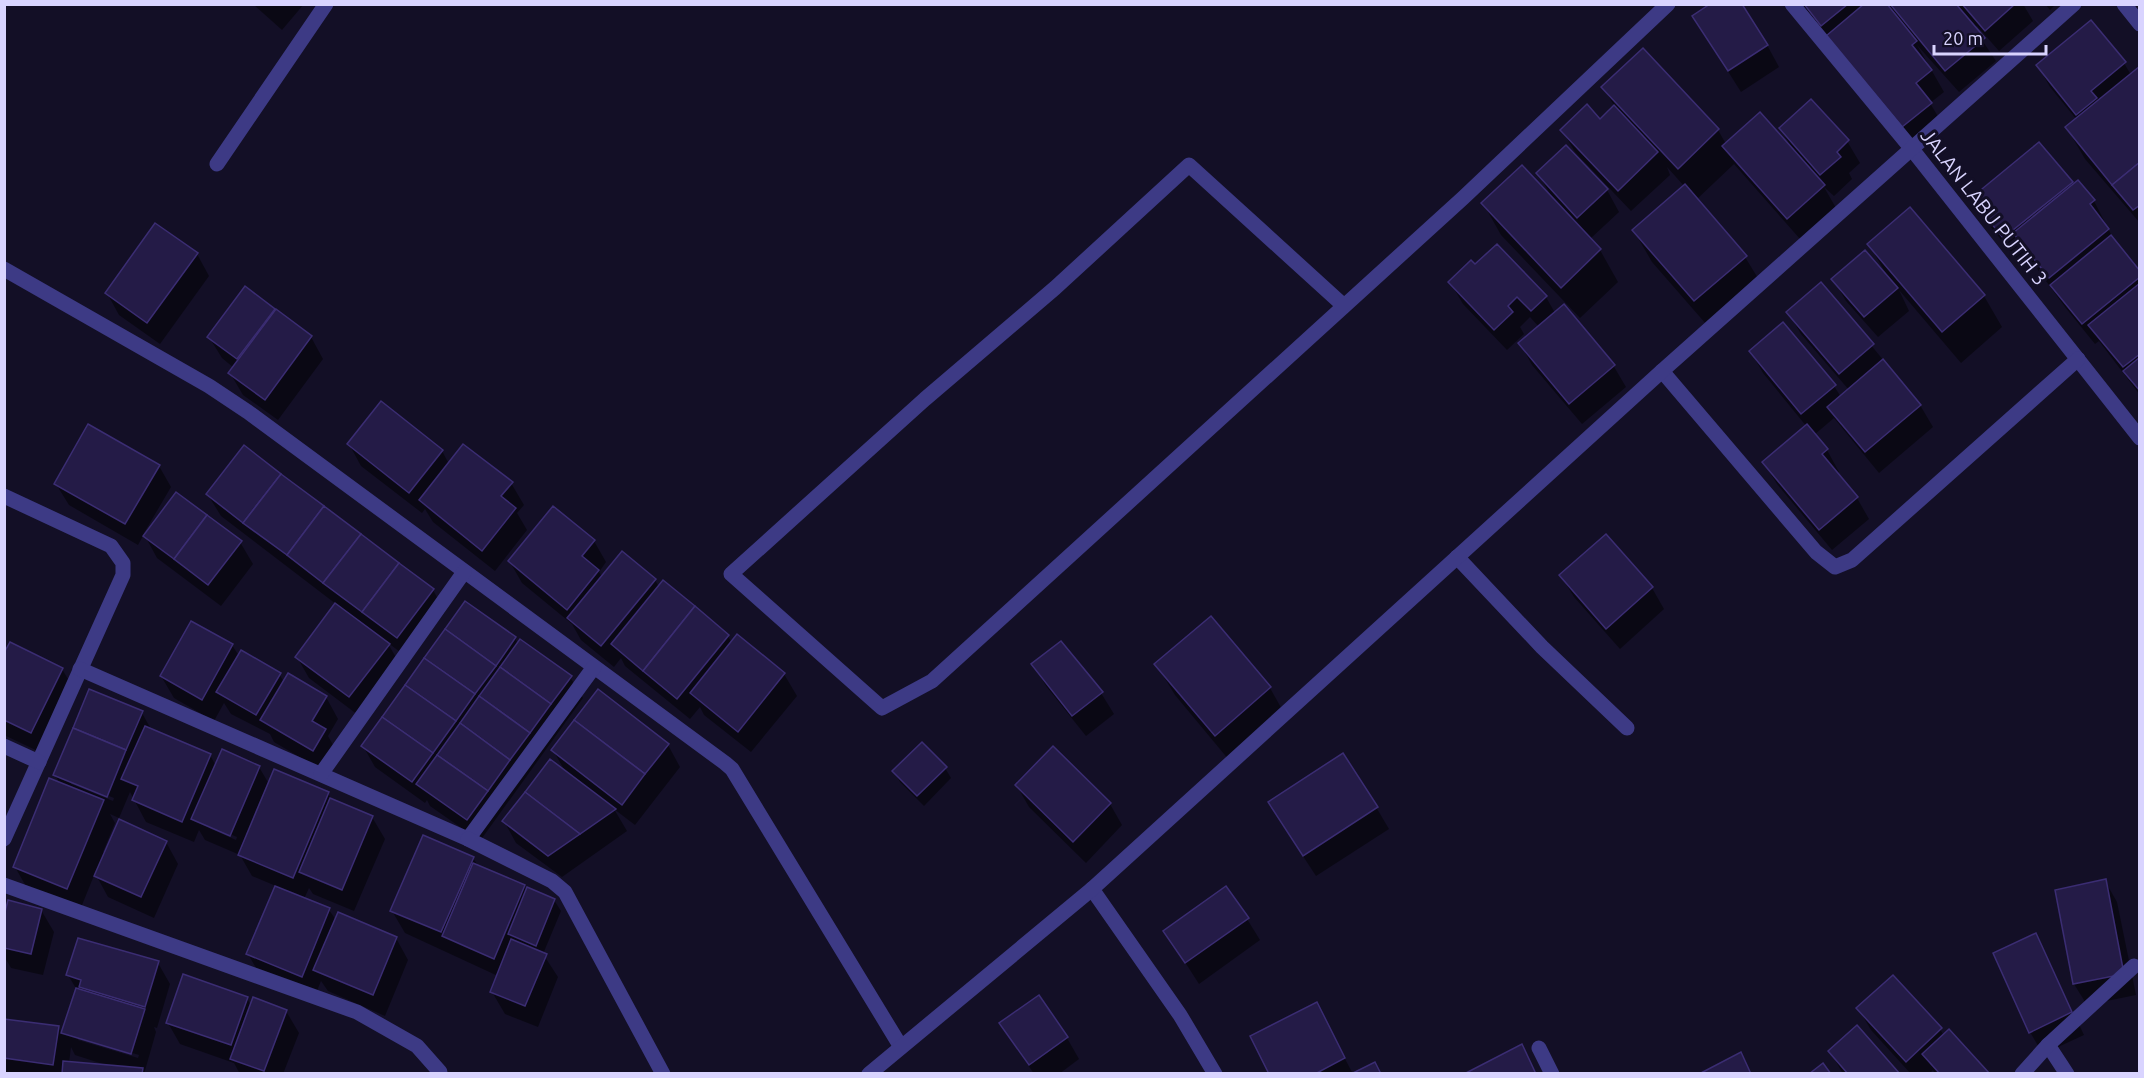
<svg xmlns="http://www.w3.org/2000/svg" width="2144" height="1078" viewBox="0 0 2144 1078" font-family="Ubuntu,sans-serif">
	<rect width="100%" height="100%" fill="#130f26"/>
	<g fill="#0007" fill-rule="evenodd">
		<path d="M253 4H304L282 30Z"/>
		<path d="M1802 4H1885L1892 11 1889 4H2023L2033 21 1999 51 1977 26 1974 28 1996 61 1959 92 1917 45 1944 92 1930 103 1943 125 1916 148Z"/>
		<path d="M2045 4H2056L2050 10Z"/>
		<path d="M1707 38 1767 45 1779 67 1741 92Z"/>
		<path d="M1643 50 1718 130 1726 144 1792 148 1780 128 1847 141 1860 163 1849 173 1852 179 1834 196 1824 187 1836 208 1800 239 1734 164 1696 200 1745 257 1764 288 1713 332 1652 262 1634 231 1685 187 1667 167 1670 175 1631 211 1575 152 1562 130 1600 121 1615 107 1603 87Z"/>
		<path d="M2124 63 2131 75 2140 68V223L2085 159 2067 128 2077 120 2050 87 2038 66Z"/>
		<path d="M1538 173 1607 190 1619 212 1590 239 1600 250 1618 282 1580 318 1501 235 1483 203 1551 196Z"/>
		<path d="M2071 183 2073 186 2078 183 2094 201 2116 244 2140 273V395L2099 341 2095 344 2065 307 2025 252 2017 259 1985 220 1973 199Z"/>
		<path d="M1869 244 1984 296 2002 327 1961 363 1899 290 1909 311 1878 337 1846 301 1833 279 1886 274Z"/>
		<path d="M197 254 209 276 160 344 119 315 107 293Z"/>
		<path d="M1475 267 1546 297 1555 313 1613 365 1626 387 1582 424 1532 365 1520 343 1539 327 1530 317 1520 327 1524 334 1507 350 1463 304 1450 282Z"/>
		<path d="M1821 284 1920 405 1933 427 1879 473 1834 418 1814 435 1827 450 1839 472 1837 474 1857 498 1869 519 1832 550 1777 484 1764 463 1807 427 1763 373 1751 352 1834 386 1841 397 1849 390 1801 334 1788 312Z"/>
		<path d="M274 310 311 337 323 359 278 420 243 395 230 373 234 368 222 358 209 337Z"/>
		<path d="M349 444 442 451 449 464 511 483 524 505 517 513 527 530 495 571 433 522 425 509 422 513 361 466Z"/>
		<path d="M159 466 171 487 144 533 240 542 253 564 221 606 157 558 144 534 138 545 69 505 56 484Z"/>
		<path d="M208 495 433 590 445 612 409 659 387 642 401 666 362 718 309 678 297 657 336 604 221 516Z"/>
		<path d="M594 541 606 562 599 572 602 577 655 580 659 587 728 636 732 643 784 674 797 696 751 752 704 715 700 707 690 719 625 666 621 658 614 667 581 640 572 624 522 583 510 562Z"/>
		<path d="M1561 576 1652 588 1664 609 1620 649 1574 597Z"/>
		<path d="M465 603 515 638 518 644 570 677 583 698 480 841 430 806 427 800 425 803 375 767 363 746Z"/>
		<path d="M1210 618 1270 688 1288 720 1234 766 1175 695 1156 664Z"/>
		<path d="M232 645 239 656 279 674 284 682 326 697 338 719 328 736 337 752 325 772 274 742 270 734 231 714 224 703 214 721 174 698 161 676Z"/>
		<path d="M4 656 62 669 75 691 44 754 4 735Z"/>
		<path d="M1033 664 1101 693 1114 714 1086 736 1046 686Z"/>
		<path d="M142 713 152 731 210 755 216 766 259 767 269 784 328 793 332 801 372 817 385 839 354 911 313 894 309 888 304 899 329 910 336 920 396 938 408 960 385 1016 328 991 321 981 314 998 260 975 248 954 276 886 252 876 240 855 205 840 199 830 194 842 146 822 130 792 119 818 110 814 115 823 103 852 166 842 178 864 154 918 108 897 95 873 80 910 27 888 15 867 60 784 55 775ZM71 781 114 798 113 801 71 784ZM209 825 237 837 236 840 209 828Z"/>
		<path d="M668 745 680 767 635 825 614 809 627 831 562 877 516 843 504 821 566 773 553 750Z"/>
		<path d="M945 768 951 778 924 806 900 782 894 771Z"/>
		<path d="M1017 786 1110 804 1122 825 1086 863 1029 807Z"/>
		<path d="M1376 807 1389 829 1316 876 1282 824Z"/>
		<path d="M473 858 479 867 524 886 527 891 554 900 561 911 543 954 558 977 538 1027 505 1014 492 992 498 976 405 933 392 911Z"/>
		<path d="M2105 881 2117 902 2136 995 2087 1005 2074 984Z"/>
		<path d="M41 910 54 932 43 975 11 968 4 956V922Z"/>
		<path d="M1247 919 1260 940 1199 984 1165 931Z"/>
		<path d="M2036 935 2084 1035 2043 1054 2030 1032Z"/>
		<path d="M158 963 170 984 157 1028 154 1027 156 1032 144 1074H4V1020L58 1027 62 1035 77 990 68 975ZM78 1037 139 1055 138 1058 78 1040ZM71 1047 75 1055 109 1066 69 1063Z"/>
		<path d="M247 998 251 1006 286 1011 299 1033 283 1074H240L234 1063 180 1044 168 1023Z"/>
		<path d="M1316 1004 1353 1074H1271Z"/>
		<path d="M1858 1008 1940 1029 1944 1036 1987 1074H1935L1933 1070 1929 1074H1911L1871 1030Z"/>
		<path d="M1001 1024 1067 1038 1079 1059 1059 1074H1034Z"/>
		<path d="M1830 1051 1898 1074H1843Z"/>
	</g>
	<g fill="#241b47" stroke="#3b2d73" stroke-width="1.5">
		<path d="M1710 4H1742L1768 45 1728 71 1692 16Z"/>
		<path d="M1804 4H1848L1821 26Z"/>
		<path d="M1864 4H1887L1917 41 1912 45 1932 70 1916 83 1932 103 1902 127 1826 36Z"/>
		<path d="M1890 4H1956L1985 38 1945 71Z"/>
		<path d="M1962 4H2015L1985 31Z"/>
		<path d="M2091 20 2126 62 2091 91 2097 98 2076 115 2036 65Z"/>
		<path d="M1643 48 1719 129 1678 169 1601 87Z"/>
		<path d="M2140 66V162L2112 185 2065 127Z"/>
		<path d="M1811 99 1849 140 1837 152 1841 157 1820 175 1779 128Z"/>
		<path d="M1587 104 1600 119 1614 105 1658 152 1618 191 1560 130Z"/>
		<path d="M1760 112 1825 185 1787 219 1722 146Z"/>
		<path d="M2039 142 2073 182 2003 238 1971 198Z"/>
		<path d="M1566 145 1608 189 1577 218 1536 173Z"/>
		<path d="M2140 162V205L2133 210 2112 185Z"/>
		<path d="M1522 165 1601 249 1561 288 1481 203Z"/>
		<path d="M2078 180 2095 200 2090 204 2109 229 2049 278 2013 233Z"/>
		<path d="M1685 184 1747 256 1694 301 1632 230Z"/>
		<path d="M1910 207 1985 295 1942 332 1867 244Z"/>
		<path d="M155 223 198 253 147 323 105 293Z"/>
		<path d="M2111 235 2140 271V277L2082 324 2050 285Z"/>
		<path d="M1497 244 1547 296 1531 311 1517 297 1508 306 1513 312 1494 330 1448 282 1471 260 1475 264Z"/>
		<path d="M1865 250 1898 288 1864 317 1831 279Z"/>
		<path d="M1821 282 1874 344 1839 374 1786 312Z"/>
		<path d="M2140 283V354L2123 367 2088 325Z"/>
		<path d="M245 286 275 309 237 359 207 337Z"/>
		<path d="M1564 304 1615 365 1569 404 1518 343Z"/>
		<path d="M276 309 312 336 265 400 228 373Z"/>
		<path d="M1783 322 1836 385 1801 414 1749 351Z"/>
		<path d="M2140 357V391L2123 371Z"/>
		<path d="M1883 359 1921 405 1865 452 1827 407Z"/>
		<path d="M381 401 443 450 409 493 347 444Z"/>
		<path d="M88 424 160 465 125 524 54 484Z"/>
		<path d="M1807 424 1828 449 1822 454 1858 497 1819 530 1762 462Z"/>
		<path d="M463 444 513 482 501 496 516 508 482 551 419 500Z"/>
		<path d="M244 445 281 474 243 523 206 494Z"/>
		<path d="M281 474 324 506 287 555 243 523Z"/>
		<path d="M176 492 207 515 174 559 143 536Z"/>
		<path d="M324 506 361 534 323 583 287 555Z"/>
		<path d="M553 506 595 540 582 556 599 570 567 610 508 561Z"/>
		<path d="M207 515 242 541 208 585 174 559Z"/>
		<path d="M361 534 399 563 362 612 323 583Z"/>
		<path d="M1606 534 1653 587 1606 629 1559 575Z"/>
		<path d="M622 551 656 579 601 646 567 618Z"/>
		<path d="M399 563 434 589 397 638 362 612Z"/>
		<path d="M663 580 695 606 643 671 611 644Z"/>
		<path d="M465 601 516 637 496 666 445 629Z"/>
		<path d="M335 603 390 644 349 697 295 657Z"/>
		<path d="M695 606 729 635 677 699 643 671Z"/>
		<path d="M1211 616 1271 687 1215 736 1154 664Z"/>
		<path d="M191 621 233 644 202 700 160 676Z"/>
		<path d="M445 629 496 666 475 694 424 658Z"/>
		<path d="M737 634 785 673 738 732 690 693Z"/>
		<path d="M520 639 572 676 551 704 500 667Z"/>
		<path d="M1061 641 1103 692 1072 716 1031 664Z"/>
		<path d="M10 642 63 668 31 733 4 720V653Z"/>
		<path d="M241 650 281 673 256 715 216 692Z"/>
		<path d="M424 658 475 694 456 721 405 685Z"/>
		<path d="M500 667 551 704 530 733 479 696Z"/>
		<path d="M288 673 327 696 312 721 326 729 313 751 260 720Z"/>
		<path d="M405 685 456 721 433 753 382 717Z"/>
		<path d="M89 689 143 711 126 750 73 728Z"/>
		<path d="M598 689 669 744 645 774 574 720Z"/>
		<path d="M479 696 530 733 510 760 460 723Z"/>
		<path d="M382 717 433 753 412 782 361 746Z"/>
		<path d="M574 720 645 774 622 805 551 750Z"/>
		<path d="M460 723 510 760 488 791 437 755Z"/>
		<path d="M145 726 211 754 182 822 132 800 138 786 121 779Z"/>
		<path d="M73 728 126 750 107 797 53 775Z"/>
		<path d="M922 742 947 767 917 796 892 771Z"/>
		<path d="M1053 746 1111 803 1073 842 1015 785Z"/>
		<path d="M222 749 260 766 230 836 191 819Z"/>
		<path d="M1343 753 1378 807 1303 856 1268 802Z"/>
		<path d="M437 755 488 791 467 820 416 784Z"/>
		<path d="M550 759 616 809 580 834 525 792Z"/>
		<path d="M274 769 329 792 293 878 238 855Z"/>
		<path d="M49 778 104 800 67 889 13 867Z"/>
		<path d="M525 792 580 834 548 856 502 821Z"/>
		<path d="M330 798 373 816 342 890 299 872Z"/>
		<path d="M119 819 167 841 141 897 94 876Z"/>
		<path d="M423 835 474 857 441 932 390 911Z"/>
		<path d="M473 863 525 885 494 959 442 936Z"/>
		<path d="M2106 879 2124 974 2073 984 2055 890Z"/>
		<path d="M275 886 330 908 302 977 246 954Z"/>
		<path d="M1226 886 1249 918 1185 963 1163 931Z"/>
		<path d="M527 887 555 899 536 946 508 934Z"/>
		<path d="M8 900 42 909 31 954 4 948V916Z"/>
		<path d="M338 912 397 937 373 995 313 970Z"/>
		<path d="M2036 933 2072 1012 2029 1033 1993 953Z"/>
		<path d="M78 938 159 961 145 1007 79 987 81 980 66 975Z"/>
		<path d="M511 939 547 954 525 1006 490 992Z"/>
		<path d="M183 974 248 997 231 1045 166 1023Z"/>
		<path d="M1893 975 1942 1028 1906 1062 1856 1008Z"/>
		<path d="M76 988 145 1009 131 1054 61 1033Z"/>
		<path d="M1039 995 1068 1037 1029 1065 999 1023Z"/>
		<path d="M253 997 287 1010 264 1071 230 1059Z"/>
		<path d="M1317 1002 1345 1058 1315 1074H1269L1250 1036Z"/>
		<path d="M4 1019 59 1026 53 1065 4 1058Z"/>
		<path d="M1857 1025 1900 1074H1848L1828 1051Z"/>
		<path d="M1949 1029 1990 1074H1940L1922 1054Z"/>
		<path d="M1522 1044 1536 1074H1464Z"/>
		<path d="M1741 1052 1751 1074H1699Z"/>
		<path d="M63 1061 143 1068 142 1074H62Z"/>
		<path d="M1375 1062 1381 1074H1351Z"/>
		<path d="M1823 1063 1831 1074H1809Z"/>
	</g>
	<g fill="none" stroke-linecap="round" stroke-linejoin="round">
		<path stroke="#3d3a85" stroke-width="15" d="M217 164 326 4"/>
		<g stroke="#3d3a85" stroke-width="15">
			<path d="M1792 4 1911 148 2140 438"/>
			<path d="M2124 4 2140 24"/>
			<path d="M4 269 209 386 248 412 725 763 732 769 901 1047"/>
			<path d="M1344 306 1189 165 1055 288 925 399 731 574 882 708 932 681 1463 198 1668 4"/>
			<path d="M1662 371 1816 552 1835 567 1852 560 2078 359"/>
			<path d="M4 496 111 546 123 563V575L4 839"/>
			<path d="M1457 557 1542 647 1627 728"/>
			<path d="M80 669 468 839 594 667"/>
			<path d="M4 746 39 762"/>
			<path d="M321 774 464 572"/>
			<path d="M468 839 552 881 565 892 663 1074"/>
			<path d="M4 885 357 1012 417 1046 440 1072"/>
			<path d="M1092 889 1180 1015 1215 1074"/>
			<path d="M2048 1045 2067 1074"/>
			<path d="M1539 1048 1552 1074"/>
			<path d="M869 1074 1092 889 1662 371 2074 4"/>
			<path d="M2022 1074 2048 1045 2134 966"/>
		</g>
	</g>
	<g text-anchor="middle" stroke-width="6" stroke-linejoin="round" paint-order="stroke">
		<g font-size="20" fill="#d9d4ff" stroke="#130f26">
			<text transform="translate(1984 207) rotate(52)" y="7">JALAN LABU PUTIH 3</text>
		</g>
	</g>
	<rect width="2144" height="1078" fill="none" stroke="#d9d4ff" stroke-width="12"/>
	<path d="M1934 45v9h112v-9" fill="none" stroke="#d9d4ff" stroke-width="3"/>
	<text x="1943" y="45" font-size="18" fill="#d9d4ff" stroke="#130f26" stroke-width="4.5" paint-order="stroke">20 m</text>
</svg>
